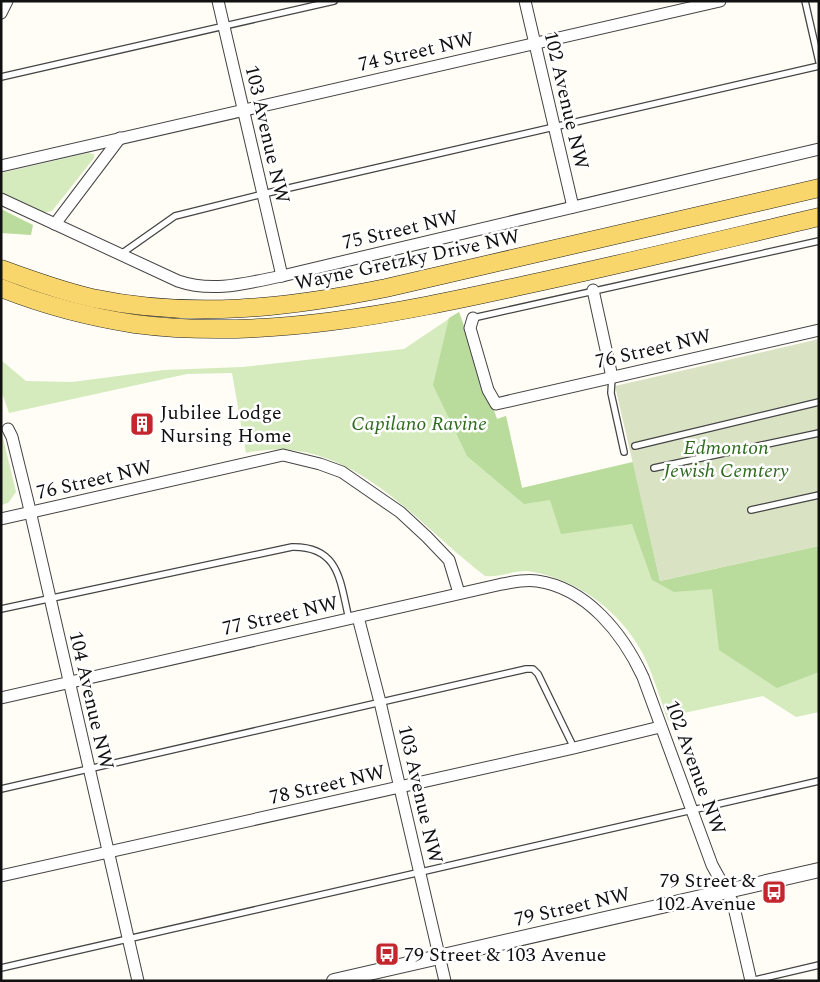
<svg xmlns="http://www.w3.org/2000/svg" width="820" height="982" viewBox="0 0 820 982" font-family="Spectral,serif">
	<rect width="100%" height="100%" fill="#fffdf5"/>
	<g fill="#d5ebbd">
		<path d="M88 153 94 154V158L52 211 42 213 1 193V173Z"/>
		<path d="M459 312 497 419 506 416 522 488 633 462 660 581 819 546V712L796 717 763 696 679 714 668 721C660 698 653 674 642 652 620 612 580 581 534 572 517 568 502 578 485 576 414 522 348 430 246 453L232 373 187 374 9 413 1 390V360L26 381 72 382 164 370 242 367 404 349Z"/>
		<path d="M1 437 3 438 16 492 8 503 1 505Z"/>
	</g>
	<g fill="#b9dc9c">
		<path d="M1 209 33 225 31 235 1 233Z"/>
		<path d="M459 312 497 419 506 416 522 488 633 462 660 581 819 546V672L777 688 719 650 712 589 674 592 652 580 632 524 561 534 550 500 524 504 467 456 433 385 449 318Z"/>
	</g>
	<path fill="#d9e3c4" d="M819 339V546L660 581 615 386Z"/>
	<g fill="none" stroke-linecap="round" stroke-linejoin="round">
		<g stroke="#444" stroke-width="8">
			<g id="service">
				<path d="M805 1 819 62"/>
				<path d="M1 77 334 1"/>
				<path d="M121 254 175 216 263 194 819 66"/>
				<path d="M473 318 819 241"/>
				<path d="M612 377 611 393 624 452"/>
				<path d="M635 446 819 402"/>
				<path d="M654 468 819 433"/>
				<path d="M751 510 819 495"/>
				<path d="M1 609 292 547C340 546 340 582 349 619"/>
				<path d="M1 789 526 669H533L538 674 574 748"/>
				<path d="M1 968 819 781"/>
				<path d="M751 981 819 965"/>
			</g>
		</g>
		<g stroke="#444" stroke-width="13">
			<g id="minor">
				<path d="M218 1 282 276"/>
				<path d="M525 1 573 207"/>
				<path d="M1 13 7 1"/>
				<path d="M1 166 720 1"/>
				<path d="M1 199 178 281C213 293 247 283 282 276L819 149"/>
				<path d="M55 224 120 138"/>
				<path d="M593 290 612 377"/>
				<path d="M473 318 470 328 488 390 496 404 819 330"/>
				<path d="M8 429 12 437 28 502 138 981"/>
				<path d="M1 519 283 455 320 464 342 472 400 512 427 537 449 560 459 593"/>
				<path d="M358 617 380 702 445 981"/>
				<path d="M1 698 502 584C514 582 525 579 537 581 587 588 623 634 643 677L712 865 733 903 751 981"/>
				<path d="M1 876 574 748 660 727"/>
			</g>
		</g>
		<g stroke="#444" stroke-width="16">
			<path id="tertiary" d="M334 981 819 870"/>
		</g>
		<g stroke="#222" stroke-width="19">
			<g id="primary">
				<path d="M1 269C31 280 61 291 92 298 192 319 288 308 386 288L819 188"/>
				<path d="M1 288C44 305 89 317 135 324 265 341 398 313 525 285 623 264 721 240 819 217"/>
			</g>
		</g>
		<use href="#service" stroke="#fff" stroke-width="5.5"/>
		<use href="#minor" stroke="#fff" stroke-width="11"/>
		<use href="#tertiary" stroke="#fff" stroke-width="14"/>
		<use href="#primary" stroke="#f9d66b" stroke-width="18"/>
	</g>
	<defs>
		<g id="building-square" transform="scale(1.25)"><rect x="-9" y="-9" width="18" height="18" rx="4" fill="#c4262e" stroke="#fff"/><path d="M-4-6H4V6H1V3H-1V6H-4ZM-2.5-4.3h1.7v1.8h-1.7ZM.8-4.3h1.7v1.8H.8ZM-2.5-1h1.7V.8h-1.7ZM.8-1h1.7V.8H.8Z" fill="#fff"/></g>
		<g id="bus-square" transform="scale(1.25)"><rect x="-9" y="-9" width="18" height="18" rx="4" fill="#c4262e" stroke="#fff"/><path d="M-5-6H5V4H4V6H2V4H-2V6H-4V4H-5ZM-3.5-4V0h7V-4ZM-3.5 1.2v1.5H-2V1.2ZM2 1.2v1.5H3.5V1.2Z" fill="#fff"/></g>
	</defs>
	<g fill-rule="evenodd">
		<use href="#building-square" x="142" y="424"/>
		<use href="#bus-square" x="774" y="892"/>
		<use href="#bus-square" x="387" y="954"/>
	</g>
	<g text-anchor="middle" stroke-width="5" stroke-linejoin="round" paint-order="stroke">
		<g font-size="20" fill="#111" stroke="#fff">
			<text transform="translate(416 51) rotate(-13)" y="7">74 Street NW</text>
			<text transform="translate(567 100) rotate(77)" y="7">102 Avenue NW</text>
			<text transform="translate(268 134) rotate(77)" y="7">103 Avenue NW</text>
			<text transform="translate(400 229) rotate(-13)" y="7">75 Street NW</text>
			<text transform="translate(407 259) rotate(-12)" y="7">Wayne Gretzky Drive NW</text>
			<text transform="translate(653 348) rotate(-13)" y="7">76 Street NW</text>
			<text transform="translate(94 479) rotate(-13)" y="7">76 Street NW</text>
			<text transform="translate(280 615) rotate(-13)" y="7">77 Street NW</text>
			<text transform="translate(92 700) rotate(77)" y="7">104 Avenue NW</text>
			<text transform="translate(696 767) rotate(70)" y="7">102 Avenue NW</text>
			<text transform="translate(327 784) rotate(-13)" y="7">78 Street NW</text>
			<text transform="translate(421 794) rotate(77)" y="7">103 Avenue NW</text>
			<text transform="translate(572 906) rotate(-13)" y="7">79 Street NW</text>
		</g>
		<g font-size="20" fill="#111" stroke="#fff" text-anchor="start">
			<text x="160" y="419">Jubilee Lodge<tspan x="160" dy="23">Nursing Home</tspan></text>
			<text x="756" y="887" text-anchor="end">79 Street &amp;<tspan x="756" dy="23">102 Avenue</tspan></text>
			<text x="404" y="961">79 Street &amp; 103 Avenue</text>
		</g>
		<g font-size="20" font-style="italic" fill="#2f6b1f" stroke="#fff">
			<text x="419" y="430">Capilano Ravine</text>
			<text x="726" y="454">Edmonton<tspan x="726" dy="23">Jewish Cemtery</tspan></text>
		</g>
	</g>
	<rect width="820" height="982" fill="none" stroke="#111111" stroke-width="5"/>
</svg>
